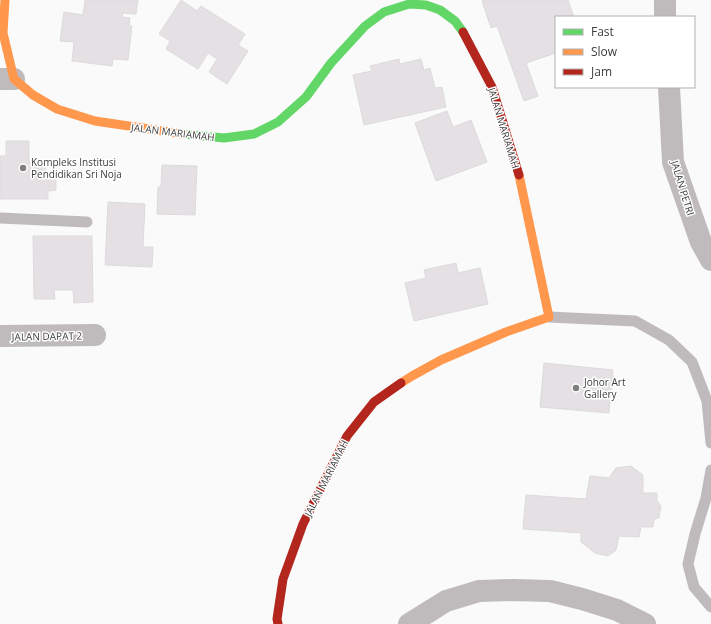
<svg xmlns="http://www.w3.org/2000/svg" width="711" height="624" viewBox="0 0 711 624" font-family="'Open Sans',sans-serif">
	<rect width="100%" height="100%" fill="#fafafb"/>
	<g fill="#e5e0e3" stroke="#dcdbdc">
		<path d="M85 0H138L136 14 123 13 122 17 130 18 129 26H132L128 60 113 59 112 66 72 61 74 42 60 41 64 12 83 15Z"/>
		<path d="M181 0 197 11 201 6 245 34 238 45 248 51 227 84 209 72 217 59 208 53 198 69 166 49 170 41 159 34Z"/>
		<path d="M486 0H568L574 17H556V53L526 63 538 96 524 101 497 26 491 28 482 1Z"/>
		<path d="M399 59 400 64 421 59 424 70 430 68 435 88 442 87 446 107 364 125 353 75 372 71 370 66Z"/>
		<path d="M447 111 453 127 471 120 487 162 436 181 415 123Z"/>
		<path d="M6 141H29V162H46V173H56V190L48 191V199H0V156H6Z"/>
		<path d="M162 165 197 166 195 215 157 214 158 187H161Z"/>
		<path d="M108 202 145 204 143 247H153L152 267 105 265Z"/>
		<path d="M33 236H92L93 302 74 303 73 290H54L55 299H34Z"/>
		<path d="M456 263 458 273 480 268 488 304 414 321 405 283 426 278 424 270Z"/>
		<path d="M544 363 613 370 609 413 540 407Z"/>
		<path d="M631 466 643 475V493H657V501L661 506 659 518 654 519 653 527H641L639 537 619 536 616 550 608 556 595 553 581 542V533L523 529 526 495 586 499 590 476 609 478 616 468Z"/>
	</g>
	<g fill="none" stroke-linecap="round" stroke-linejoin="round">
		<g stroke="#bfbbbc" stroke-width="11">
			<path d="M0 218 87 222"/>
			<path d="M549 317 635 321 669 340 692 362 707 401 711 443"/>
			<path d="M711 470 706 498 695 534 688 564 694 587 711 607"/>
		</g>
		<g stroke="#bfbbbc" stroke-width="22">
			<path d="M665 0V17"/>
			<path d="M0 79H14"/>
			<path d="M669 87 673 162 701 242 711 260"/>
			<path d="M0 336 95 335"/>
			<path d="M409 624 446 601 479 591 513 590 550 591 582 599 617 610 645 624"/>
		</g>
		<path stroke="#63d668" stroke-width="9" d="M183 134 224 138 254 134 278 122 306 97 331 63 365 26 384 12 409 4 426 5 440 10 455 21 463 32"/>
		<g stroke="#ff974d" stroke-width="9">
			<path d="M5 0 3 33 14 79 33 95 57 109 95 121 183 134"/>
			<path d="M401 383 412 376 441 360 506 332 549 317 519 175"/>
		</g>
		<g stroke="#b3261e" stroke-width="9">
			<path d="M463 32 492 87 519 175"/>
			<path d="M278 624 277 619 283 579 303 524 347 436 374 402 401 383"/>
		</g>
	</g>
	<g fill="#7f7f80" stroke="#fff" stroke-width="1.5">
		<circle cx="23" cy="168" r="4"/>
		<circle cx="576" cy="388" r="4"/>
	</g>
	<g text-anchor="middle" stroke-width="3" stroke-linejoin="round" paint-order="stroke">
		<g font-size="10" fill="#3d3d3d" stroke="#fff">
			<text transform="translate(504 128) rotate(73)" y="4">JALAN MARIAMAH</text>
			<text transform="translate(173 132) rotate(7)" y="4">JALAN MARIAMAH</text>
			<text transform="translate(683 188) rotate(73)" y="4">JALAN PETRI</text>
			<text transform="translate(47 336) rotate(-1)" y="4">JALAN DAPAT 2</text>
			<text transform="translate(326 478) rotate(-63)" y="4">JALAN MARIAMAH</text>
		</g>
		<g font-size="10" fill="#3d3d3d" stroke="#fff" text-anchor="start">
			<text x="31" y="166">Kompleks Institusi<tspan x="31" dy="12">Pendidikan Sri Noja</tspan></text>
			<text x="584" y="386">Johor Art<tspan x="584" dy="12">Gallery</tspan></text>
		</g>
	</g>
	<rect x="555" y="16" width="140" height="72" fill="#ffffff" stroke="#b1b1b1"/>
	<rect x="563" y="29" width="20" height="6" fill="#63d668" stroke="#b1b1b1"/>
	<text x="591" y="36" font-size="12" fill="#3d3d3d">Fast</text>
	<rect x="563" y="49" width="20" height="6" fill="#ff974d" stroke="#b1b1b1"/>
	<text x="591" y="56" font-size="12" fill="#3d3d3d">Slow</text>
	<rect x="563" y="69" width="20" height="6" fill="#b3261e" stroke="#b1b1b1"/>
	<text x="591" y="76" font-size="12" fill="#3d3d3d">Jam</text>
</svg>
